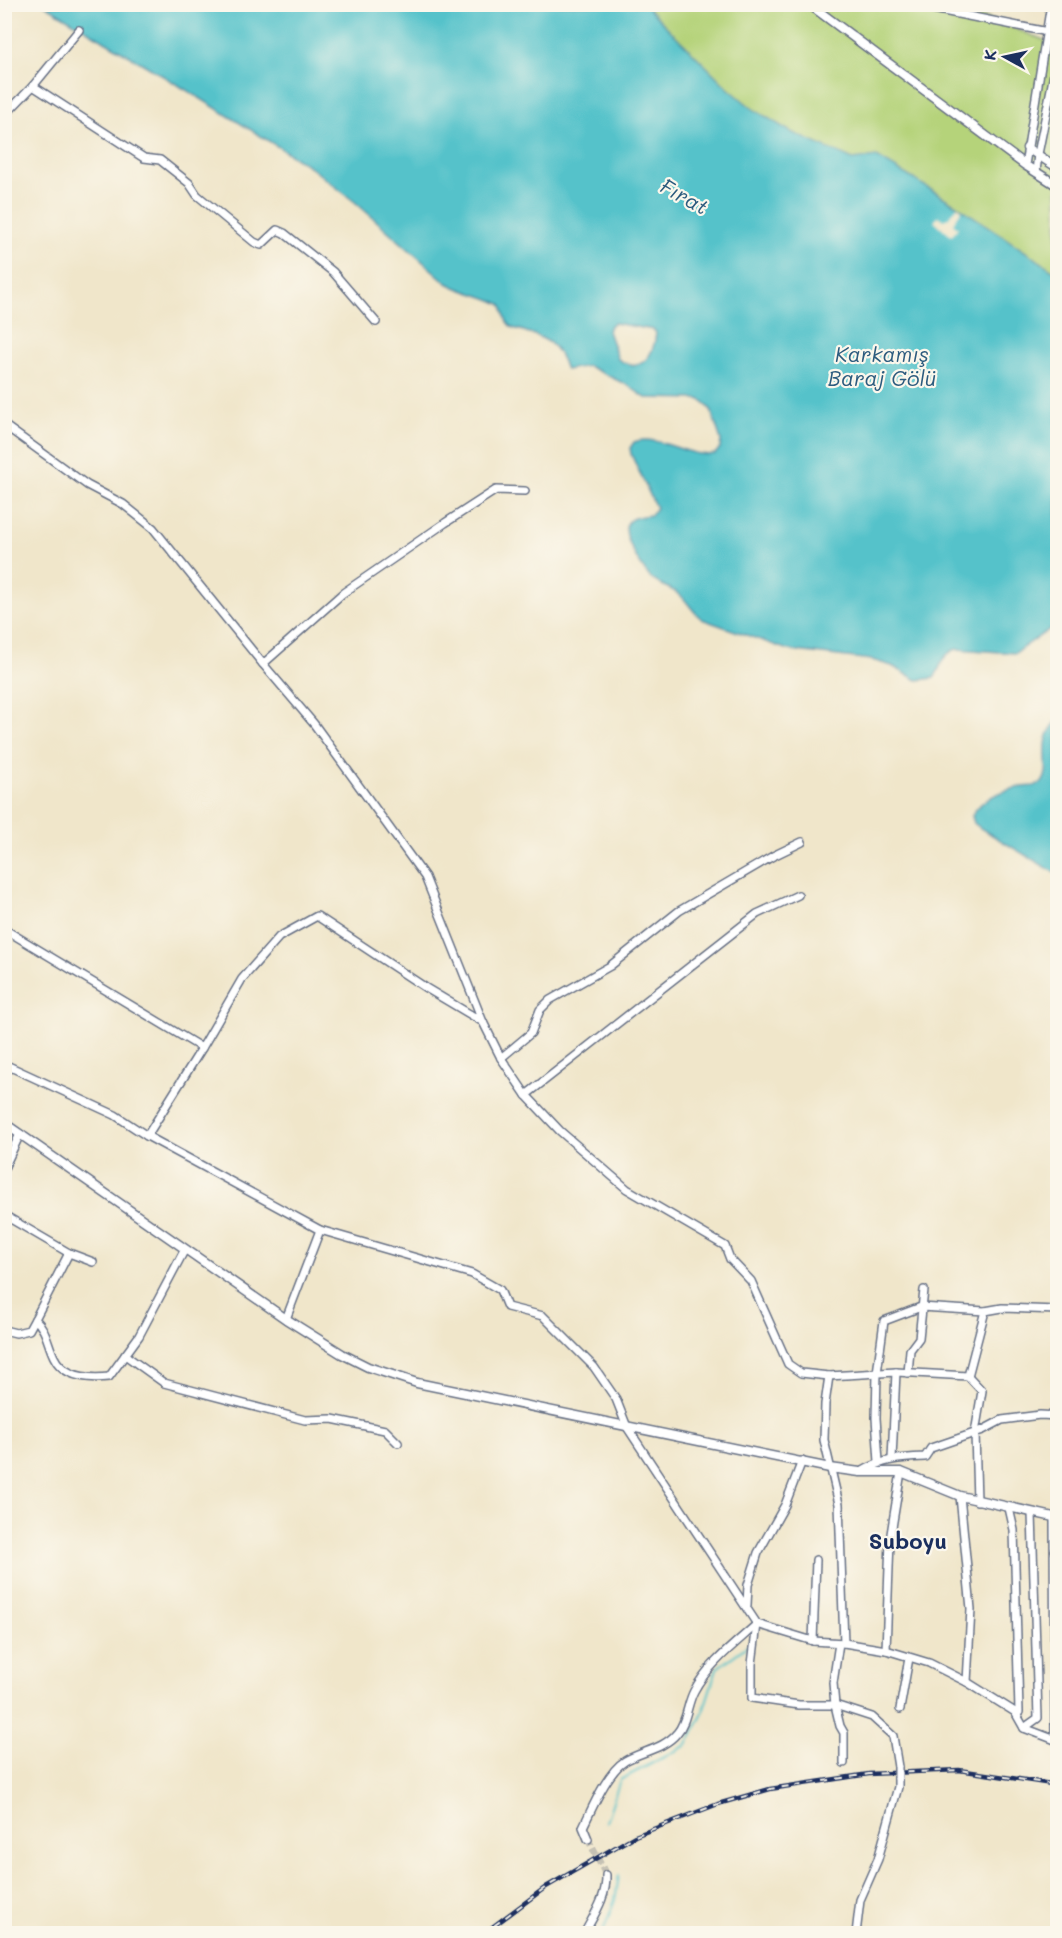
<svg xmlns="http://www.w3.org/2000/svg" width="1062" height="1938" viewBox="0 0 1062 1938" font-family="Mali,sans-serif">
	<rect width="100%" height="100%" fill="#fbf7ec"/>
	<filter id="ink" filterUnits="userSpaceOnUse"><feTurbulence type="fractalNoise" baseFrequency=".0167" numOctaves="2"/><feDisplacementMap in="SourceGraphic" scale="12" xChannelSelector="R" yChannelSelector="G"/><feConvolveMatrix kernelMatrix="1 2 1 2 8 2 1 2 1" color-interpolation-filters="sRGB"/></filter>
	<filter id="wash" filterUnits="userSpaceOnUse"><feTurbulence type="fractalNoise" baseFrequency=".008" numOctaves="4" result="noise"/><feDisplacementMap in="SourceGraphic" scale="24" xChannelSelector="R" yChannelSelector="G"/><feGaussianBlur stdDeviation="1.35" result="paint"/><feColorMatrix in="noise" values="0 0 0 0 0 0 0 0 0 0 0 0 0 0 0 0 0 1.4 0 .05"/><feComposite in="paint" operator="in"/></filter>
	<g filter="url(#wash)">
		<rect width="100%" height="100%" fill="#f0e6ca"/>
		<path fill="#b5d37a" stroke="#68816c" stroke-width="1.5" d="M609 5H954L1057 45V319L822 146 747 123Z"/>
		<g fill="#54c2ca" stroke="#387894" stroke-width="1.5" fill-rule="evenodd">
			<path d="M45 5H645L728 88 753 109 791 132 853 160 877 157 958 206 1057 273V624L1015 653 957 649C941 654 942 666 934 678L917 680 892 666 872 660 788 650 702 619C693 612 688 602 680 595 672 588 660 586 652 579 643 571 618 532 629 521 634 516 645 516 651 515L656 508 631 454 630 448 634 442C658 433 689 459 715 454L720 448 721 440 711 410 703 401 698 399 646 398 627 385 588 366 566 370C557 342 547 339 521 330 516 329 511 328 508 323 504 318 504 310 502 305 485 295 464 293 447 283L355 202 309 166 198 97ZM614 323 654 330 656 333C654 355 642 375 618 359L608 331 610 325Z"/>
			<path d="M1057 721V874L980 828 974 823 972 816C980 798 1004 790 1022 787 1029 786 1036 787 1042 783 1054 766 1035 745 1057 721Z"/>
		</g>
		<path fill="#f0e6ca" d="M958 206 962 210 953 223 958 228 951 236 934 221 938 216 944 220 948 218Z"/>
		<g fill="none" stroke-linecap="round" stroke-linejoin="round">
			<g stroke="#54c2ca" stroke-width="2">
				<path d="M606 1822 620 1780 687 1745 702 1715 717 1668 747 1646"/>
				<path d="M602 1934 615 1900 619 1875"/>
			</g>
		</g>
	</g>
	<g filter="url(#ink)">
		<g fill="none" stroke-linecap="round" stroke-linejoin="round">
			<path stroke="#c5c1b4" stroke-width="7" stroke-dasharray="7 3.5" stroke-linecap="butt" d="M588 1839 606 1875"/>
			<g stroke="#666f84" stroke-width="10">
				<g id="minor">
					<path d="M908 4 1058 34"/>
					<path d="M33 86 144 158 160 160 189 183 197 195 254 242 261 245 277 230 284 233 333 272 376 322"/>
					<path d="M4 116 33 86 79 30"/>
					<path d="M1025 165 1051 4"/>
					<path d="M1036 172 1038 154 1058 54"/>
					<path d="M4 425 87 485 123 504 153 528 263 664 314 724 425 877 483 1022 501 1058 526 1095 560 1131 627 1189 725 1246 730 1259 751 1281 788 1364 801 1373 829 1376 896 1372 968 1376 982 1391 975 1433 977 1501"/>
					<path d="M263 664 343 593 445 523 496 490 525 491"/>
					<path d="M4 929 202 1048"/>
					<path d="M501 1058 531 1033 540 1010 550 1000 610 966 679 911 773 856 802 842"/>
					<path d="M4 1064 115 1115 147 1136 320 1230 472 1274 500 1290 507 1307 543 1316 594 1367 616 1399 627 1427 757 1624 813 1641 844 1643 886 1650 929 1663 967 1682 1015 1712 1024 1728 1058 1741"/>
					<path d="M526 1095 757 914 798 895"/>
					<path d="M147 1136 202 1048 242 979 279 937 317 916 426 988 483 1022"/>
					<path d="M4 1168 20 1134"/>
					<path d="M4 1215 69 1253 93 1262"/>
					<path d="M69 1253 35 1319C47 1330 47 1343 54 1357 64 1378 89 1379 109 1377L139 1336 185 1249"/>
					<path d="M286 1319 320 1230"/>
					<path d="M4 1330 16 1333 29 1330 35 1319"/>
					<path d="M125 1355 164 1383 305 1420 332 1419 385 1430 398 1443"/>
					<path d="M908 1373 910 1350 919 1338 924 1290"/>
					<path d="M829 1376 825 1404 824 1440 839 1504 844 1643"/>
					<path d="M968 1376 985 1311"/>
					<path d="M892 1459 896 1372"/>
					<path d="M879 1462 876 1418 877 1373 884 1321 921 1307 985 1311 1002 1308 1058 1310"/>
					<path d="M861 1472C884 1459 899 1458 925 1457L931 1448 983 1430 1002 1420 1040 1415 1058 1416"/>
					<path d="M960 1496 971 1609 967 1682"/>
					<path d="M1009 1508 1014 1530 1019 1712H1015"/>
					<path d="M1054 1517 1055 1740"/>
					<path d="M747 1605 748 1585 758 1553 785 1505 802 1461"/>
					<path d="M757 1624 752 1664V1698L799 1705H835L872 1717 893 1736 898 1767"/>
					<path d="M813 1641 816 1560"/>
					<path d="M839 1643 833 1683 835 1705 840 1726 844 1733V1763"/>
					<path d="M886 1650 890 1540 901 1472"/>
					<path d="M900 1709 909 1658"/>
					<path d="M1024 1728 1038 1718 1032 1513"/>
					<path d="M588 1839 583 1827C592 1809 607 1772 625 1761 642 1751 664 1749 677 1733 687 1722 687 1704 694 1691 708 1664 735 1644 757 1624"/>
					<path d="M584 1934C594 1915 607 1897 606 1875"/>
					<path d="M856 1934 860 1900 878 1859 898 1787V1778"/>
				</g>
			</g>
			<g stroke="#666f84" stroke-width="11">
				<g id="tertiary">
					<path d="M809 4 1025 165 1058 186"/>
					<path d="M1027 148 1058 168"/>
					<path d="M4 1123 286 1319 342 1354 368 1367 417 1383 830 1468 860 1472H901L960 1496 1058 1518"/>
				</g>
			</g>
			<use href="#minor" stroke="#fff" stroke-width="7"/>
			<use href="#tertiary" stroke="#fff" stroke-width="8"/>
			<g stroke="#1b2f5e" stroke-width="4.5">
				<path id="rail" d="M483 1934 546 1887 635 1836 718 1804 770 1789 869 1774 959 1770 1058 1785"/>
			</g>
			<use href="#rail" stroke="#fbf7ec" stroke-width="2" stroke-dasharray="7" stroke-linecap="butt"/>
			<g stroke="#666f84" stroke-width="10" stroke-linecap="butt">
				<path id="minor-bridge" d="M898 1767V1778"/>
			</g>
			<use href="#minor-bridge" stroke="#fff" stroke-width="7"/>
		</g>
	</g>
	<g text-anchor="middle" stroke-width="4.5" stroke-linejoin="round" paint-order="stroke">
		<g font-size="21" font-style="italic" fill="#2c5b7e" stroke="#fbf7ec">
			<text transform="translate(684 197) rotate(29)" y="7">Fırat</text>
			<text x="882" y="362">Karkamış<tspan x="882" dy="24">Baraj Gölü</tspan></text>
		</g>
		<g font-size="22" font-weight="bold" fill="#1b2f5e" stroke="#fbf7ec">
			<text x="908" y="1549">Suboyu</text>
		</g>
	</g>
	<rect width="1062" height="1938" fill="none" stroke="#fbf7ec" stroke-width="24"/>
	<g transform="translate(1005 57) rotate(278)" stroke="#fbf7ec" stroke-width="4.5" paint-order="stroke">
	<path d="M0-4.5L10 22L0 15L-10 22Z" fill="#1b2f5e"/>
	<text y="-9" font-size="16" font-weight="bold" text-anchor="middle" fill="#1b2f5e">K</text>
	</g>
</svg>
